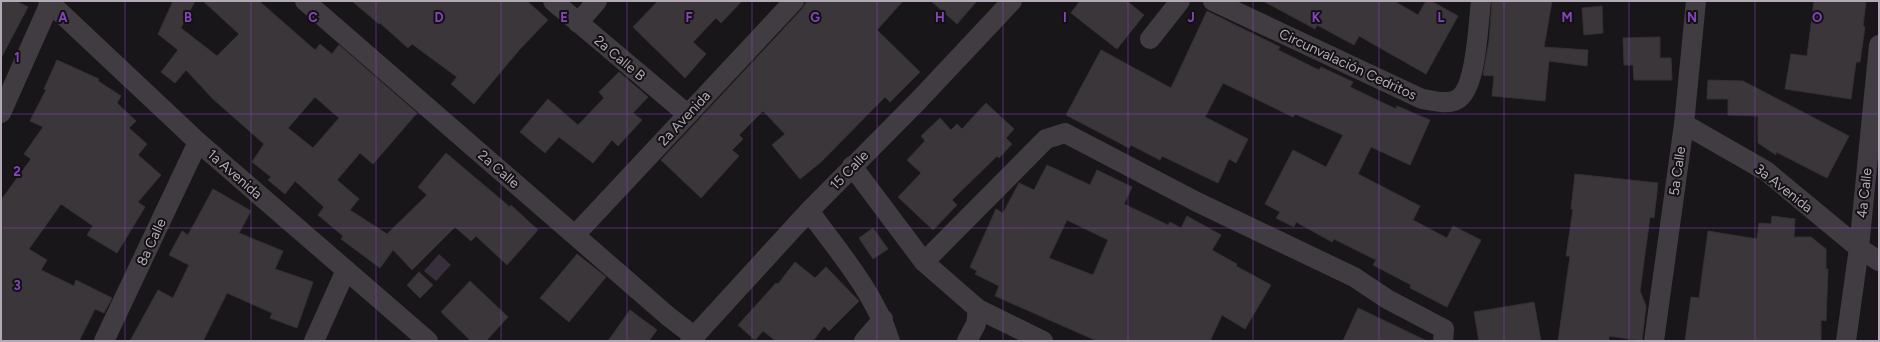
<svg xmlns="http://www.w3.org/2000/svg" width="1880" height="342" viewBox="0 0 1880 342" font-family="Figtree,sans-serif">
	<rect width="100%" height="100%" fill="#181618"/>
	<path fill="#372f3c" d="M439 254 451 265 436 281 424 271Z"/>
	<g fill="#3a3639" stroke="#343033" fill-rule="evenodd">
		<path d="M1 1H16L28 7 1 58Z"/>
		<path d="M173 1H195L181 28 217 56 239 34 203 1H259L315 50 320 44 332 54 339 45 417 113 373 164 360 153 337 180 359 199 350 210 387 234 427 195 418 187 446 153 510 207 511 205 538 230 507 265 476 236 471 241 455 227 412 270 393 250 380 268 341 239 343 236 318 215 324 207 295 181 285 194 268 180 271 177 252 162 264 144 213 99 186 70 175 83 161 72 178 50 158 34ZM315 97 339 118 313 148 288 128Z"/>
		<path d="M352 1H527L548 20 520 49 474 104 451 84 457 77 412 44 408 48 380 23 379 24Z"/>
		<path d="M658 1H742L721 23 716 18 693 42 706 54 685 78 633 27Z"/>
		<path d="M807 1H903L877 30 920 72 890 102 885 97 821 162 800 179 772 145 785 134 763 111 739 135 743 139 732 150 739 156 701 198 661 160 802 9Z"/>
		<path d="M931 1H977L957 24Z"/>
		<path d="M1080 1H1127L1144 15 1117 49 1071 13Z"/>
		<path d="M1263 1H1394L1418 15 1426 1H1431L1458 16 1426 74 1359 36 1354 45 1317 25 1315 29Z"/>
		<path d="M1492 1H1552L1544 47 1588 50 1587 66 1549 61 1545 101 1492 96 1494 76 1483 75 1489 41Z"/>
		<path d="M1814 1H1866L1863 26 1865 27 1860 62H1856L1851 99 1785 89 1791 54 1807 56Z"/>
		<path d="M1602 6 1603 33 1584 35 1582 8Z"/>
		<path d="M1207 11 1280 47 1278 50 1319 70 1321 67 1353 82 1350 87 1396 109 1397 106 1430 120 1410 165 1371 147 1358 174 1420 206 1413 220 1447 238 1453 226 1481 240 1447 307 1410 288 1411 285 1373 265 1376 260 1334 239 1332 242 1296 222 1294 227 1276 218 1280 212 1265 204 1293 150 1326 167 1343 135 1295 114 1293 117 1223 83 1205 117 1248 139 1236 163 1229 159 1218 183 1162 156 1160 160 1131 145 1129 148 1066 115 1101 50 1171 88Z"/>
		<path d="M1660 37V58H1671L1672 80H1634L1633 65H1624L1623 38Z"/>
		<path d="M57 60 99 79 98 81 121 96 117 103 136 121 129 128 147 144 138 155 161 175 138 202 145 207 117 253 87 235 93 226 61 204 29 249 47 260 41 270 74 286 76 280 112 298 104 313 95 309 79 341H1V200L31 159 24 154 43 127 30 121 46 90 44 89Z"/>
		<path d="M619 72 648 97 633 113 642 120 618 146 612 140 593 163 559 137 545 153 520 132 548 99 578 125 604 98 599 92Z"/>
		<path d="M1708 80 1743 81 1849 136 1827 178 1776 152V155L1758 143V116L1728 115V99H1707Z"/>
		<path d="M986 103 1014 129 1006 138 1012 144 999 158 997 156 952 200 957 205 933 230 898 197 921 173 907 160 925 141 921 136 940 118 951 130 957 124 962 129Z"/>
		<path d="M1047 165 1090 185 1097 170 1132 187 1124 204 1168 225 1170 222 1181 228 1187 216 1221 235 1212 250 1237 264 1236 266 1271 285 1245 329 1222 315 1210 341H1097L995 296 999 286 975 274 977 271 970 267 996 209 1003 213 1019 183 1034 190ZM1067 220 1108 240 1093 275 1049 258Z"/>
		<path d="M1575 174 1658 183 1654 218 1650 217 1640 291 1646 306 1642 341 1609 336V341H1558L1570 256H1566L1573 209H1571Z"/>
		<path d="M213 189 251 211 239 233 283 251 275 269 313 282 297 328 270 318 272 313 227 293 203 341H130L158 290 173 298 189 265 169 255 182 231 188 235Z"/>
		<path d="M1772 216 1795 219 1794 237H1811L1826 249V269H1828L1826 321 1821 320V341H1685L1691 297 1699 298 1708 231 1757 239 1759 223 1771 224Z"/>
		<path d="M873 228 888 249 873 259 859 238Z"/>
		<path d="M577 254 606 277 569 322 540 298Z"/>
		<path d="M795 262 815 278 826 267 859 301 829 331 824 326 813 341H776L763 331 755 340 738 325 776 283 778 284Z"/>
		<path d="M419 272 433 285 420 298 407 285Z"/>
		<path d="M470 281 508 317 486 341H471L441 312Z"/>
		<path d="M1534 302 1541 341H1479L1474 312Z"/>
		<path d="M1358 308 1427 341H1343Z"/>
		<path d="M630 310 657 330 649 341H608Z"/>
	</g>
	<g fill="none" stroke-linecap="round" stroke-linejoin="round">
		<g stroke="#413c41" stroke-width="20">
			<path d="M48 1 198 142 428 341"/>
			<path d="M305 1 669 317 694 336"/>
			<path d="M553 1 687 114"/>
			<path d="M1213 1 1422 99C1432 100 1446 105 1456 100 1477 91 1478 23 1481 1"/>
			<path d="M578 23 597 1"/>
			<path d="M1150 39 1180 1"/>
			<path d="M1 113 50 3"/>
			<path d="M1684 124 1766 171 1859 248 1879 261"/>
			<path d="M852 166 924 262 978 309 1043 341"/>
			<path d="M809 211C839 252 874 292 890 341"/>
			<path d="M575 235 794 1"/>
			<path d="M924 262 1046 139 1065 133 1197 202 1354 277 1387 299 1444 329 1443 341"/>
			<path d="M104 341 198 142"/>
			<path d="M314 341 346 270"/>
			<path d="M690 341 809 211 918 101 1012 1"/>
			<path d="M864 341 883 319"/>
			<path d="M967 341 976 324 978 309"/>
			<path d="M1654 341 1684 124 1696 1"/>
			<path d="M1846 341 1859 248 1879 45"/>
		</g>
	</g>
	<path fill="none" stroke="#8645bd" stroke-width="1" stroke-opacity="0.55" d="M125 1V341M251 1V341M376 1V341M501 1V341M627 1V341M752 1V341M877 1V341M1003 1V341M1128 1V341M1253 1V341M1379 1V341M1504 1V341M1629 1V341M1755 1V341M1 114H1879M1 228H1879"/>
	<g text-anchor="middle" stroke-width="4" stroke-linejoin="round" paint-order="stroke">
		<g font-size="14" fill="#b4a9b6" stroke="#131113">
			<text transform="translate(620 58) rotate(40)" y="5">2a Calle B</text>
			<text transform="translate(1348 64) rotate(25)" y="5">Circunvalación Cedritos</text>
			<text transform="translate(684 118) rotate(-47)" y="5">2a Avenida</text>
			<text transform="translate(499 169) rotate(41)" y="5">2a Calle</text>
			<text transform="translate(849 170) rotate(-46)" y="5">15 Calle</text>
			<text transform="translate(1677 171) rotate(-82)" y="5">5a Calle</text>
			<text transform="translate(235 174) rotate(41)" y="5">1a Avenida</text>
			<text transform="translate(1784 188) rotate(38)" y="5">3a Avenida</text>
			<text transform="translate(1864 193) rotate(-84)" y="5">4a Calle</text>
			<text transform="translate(151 242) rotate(-65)" y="5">8a Calle</text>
		</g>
	</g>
	<g font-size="13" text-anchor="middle" font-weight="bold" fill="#8645bd" stroke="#131113" stroke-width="4" stroke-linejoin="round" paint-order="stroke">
		<text x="63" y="22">A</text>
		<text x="188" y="22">B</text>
		<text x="313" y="22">C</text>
		<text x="439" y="22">D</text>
		<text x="564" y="22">E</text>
		<text x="689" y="22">F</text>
		<text x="815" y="22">G</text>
		<text x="940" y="22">H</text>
		<text x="1065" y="22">I</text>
		<text x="1191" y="22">J</text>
		<text x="1316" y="22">K</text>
		<text x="1441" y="22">L</text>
		<text x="1567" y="22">M</text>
		<text x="1692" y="22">N</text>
		<text x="1817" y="22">O</text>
		<text x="17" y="62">1</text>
		<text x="17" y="176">2</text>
		<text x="17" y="290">3</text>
	</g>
	<rect width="1880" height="342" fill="none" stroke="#b4a9b6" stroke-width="4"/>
</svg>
